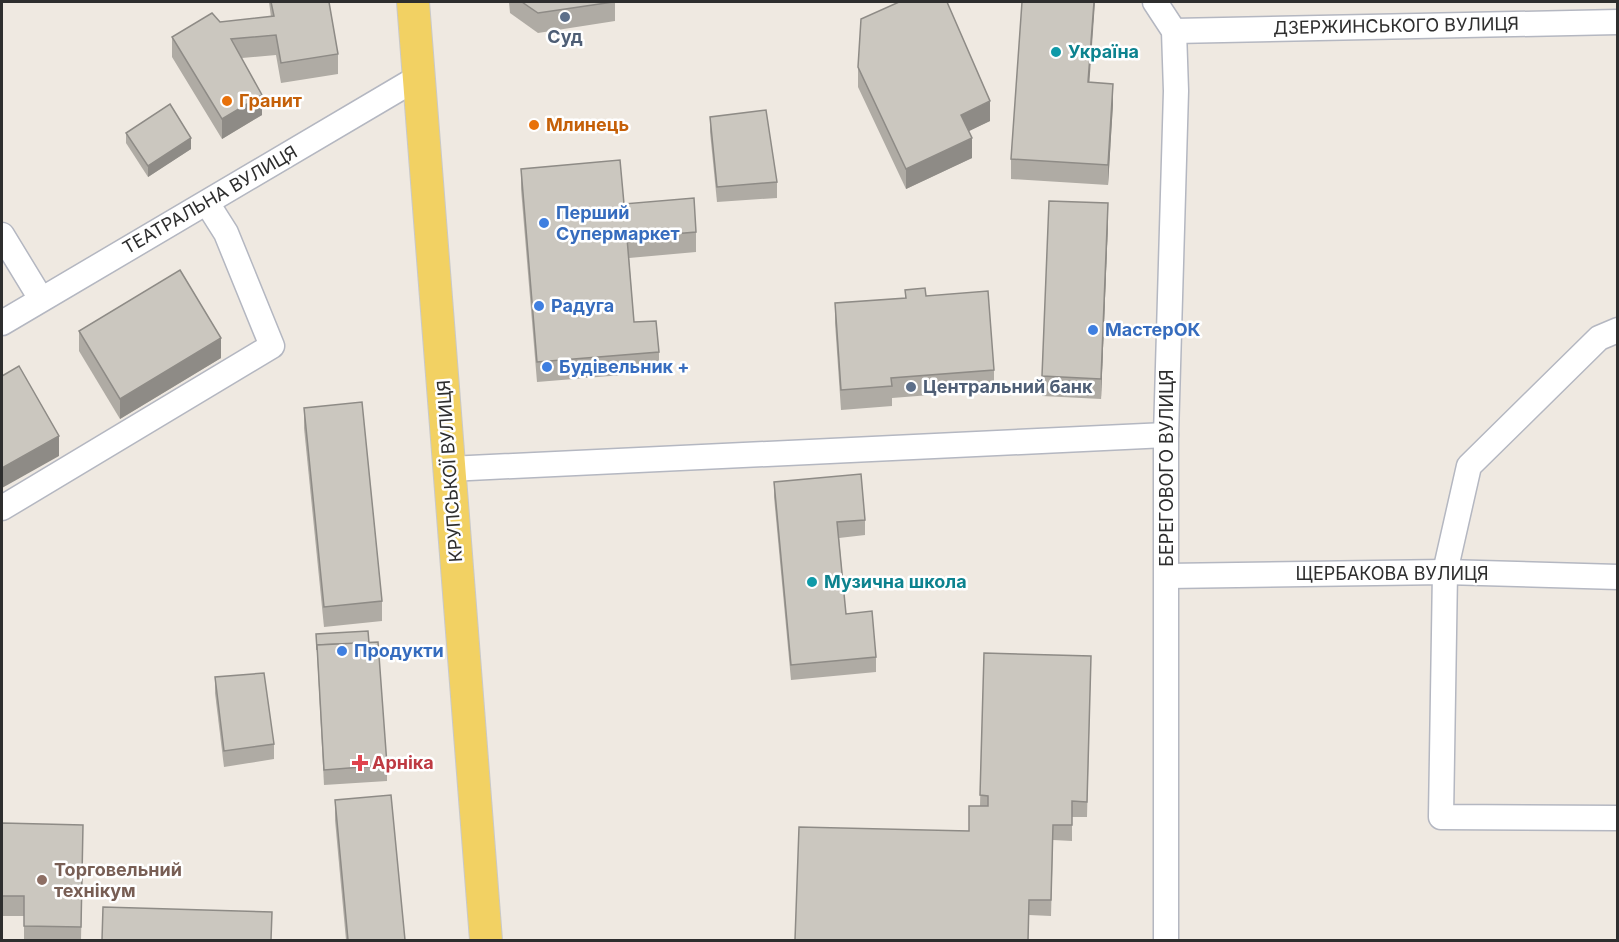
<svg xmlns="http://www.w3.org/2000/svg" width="1619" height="942" viewBox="0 0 1619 942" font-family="Inter,sans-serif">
	<rect width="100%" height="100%" fill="#efe9e1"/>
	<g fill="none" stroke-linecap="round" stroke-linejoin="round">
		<g stroke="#b4b7c1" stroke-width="27">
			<g id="minor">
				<path d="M1155 2 1174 31 1176 91 1166 435V940"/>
				<path d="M1174 31 1618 22"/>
				<path d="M2 235 41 299"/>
				<path d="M2 323 419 77"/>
				<path d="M1618 330 1599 338 1469 466 1445 572 1441 817 1618 818"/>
				<path d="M449 469 1166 435"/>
				<path d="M2 508 272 346 226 233 207 203"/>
				<path d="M1167 576 1445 572 1618 577"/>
			</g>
		</g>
		<g stroke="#c9c9c9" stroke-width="34">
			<path id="major" d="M413 2 486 940"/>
		</g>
		<use href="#minor" stroke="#fff" stroke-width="24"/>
		<use href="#major" stroke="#f2d163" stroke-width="32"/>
	</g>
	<g fill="#afaba4">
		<path d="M269 2H329L338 54V74L281 83 276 55 242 58 262 115 222 139 172 57V37L220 22 271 17Z"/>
		<path d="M509 2H615V21L538 33 510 13Z"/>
		<path d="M858 67 990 121 968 131 972 158 906 189 858 87Z"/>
		<path d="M1089 82 1113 104 1108 185 1011 179V159Z"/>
		<path d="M710 117 777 182V198L717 202 710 132Z"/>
		<path d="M126 133 191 149 148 177 126 143Z"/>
		<path d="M521 169 624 204 696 232V252L629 258 634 322 659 352V372L537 382 521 189Z"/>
		<path d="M1108 223 1101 399 1042 396V376Z"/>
		<path d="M905 290 926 296 994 370V390L892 398V406L841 410 835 323V303L905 298Z"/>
		<path d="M79 331 221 358 120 419 79 351Z"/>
		<path d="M304 408 382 601V621L324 627 304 428Z"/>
		<path d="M774 482 865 520V535L839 538 846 614 876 657V672L791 680 774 497Z"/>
		<path d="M316 634 369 643 387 765V781L324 785Z"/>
		<path d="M984 653 1091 656 1087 817H1072V841L1053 840 1051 916 1029 915 1028 940H795L969 831 980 806Z"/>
		<path d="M215 677 274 744V759L224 767 215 693Z"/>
		<path d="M335 800 405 940H346L335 820Z"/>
		<path d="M2 823 83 845 81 940H24V916H2Z"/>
	</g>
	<g fill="#8e8b86">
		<path d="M1094 2H1095L1088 102V82Z"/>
		<path d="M1113 84V104L1108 185V165Z"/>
		<path d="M262 95V115L222 139V119Z"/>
		<path d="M990 101V121L961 135V115Z"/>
		<path d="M191 138V149L148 177V166Z"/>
		<path d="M972 138V158L906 189V169Z"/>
		<path d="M1108 203V223L1101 399V379Z"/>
		<path d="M221 338V358L120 419V399Z"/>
		<path d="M59 436V456L2 488V468Z"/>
	</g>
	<g fill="#cbc7bf" stroke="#8e8b86" stroke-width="1.5">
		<path d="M271 2H329L338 54 281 63 276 35 231 39 262 95 222 119 172 37 212 13 220 22 274 16Z"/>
		<path d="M522 2H613L538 13Z"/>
		<path d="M899 2H947L990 101 961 115 972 138 906 169 858 67 861 19Z"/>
		<path d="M1022 2H1094L1088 82 1113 84 1108 165 1011 159Z"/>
		<path d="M170 104 191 138 148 166 126 133Z"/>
		<path d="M766 110 777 182 717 187 710 117Z"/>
		<path d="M620 160 624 204 694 198 696 232 627 238 634 322 656 321 659 352 537 362 521 169Z"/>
		<path d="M1049 201 1108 203 1101 379 1042 376Z"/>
		<path d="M180 270 221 338 120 399 79 331Z"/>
		<path d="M925 288 926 296 988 291 994 370 891 378 892 386 841 390 835 303 906 298 905 290Z"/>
		<path d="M19 366 59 436 2 468V376Z"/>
		<path d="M362 402 382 601 324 607 304 408Z"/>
		<path d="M861 474 865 520 837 522 846 614 872 611 876 657 791 665 774 482Z"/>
		<path d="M368 631 369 643 317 645V650L316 634Z"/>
		<path d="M378 642 387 765 324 770 317 645Z"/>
		<path d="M984 653 1091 656 1087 802 1072 801V825H1053L1051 900H1029L1028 940H795L799 827 969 831V806H988V796L980 795Z"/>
		<path d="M264 673 274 744 224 751 215 677Z"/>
		<path d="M391 795 405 940H348L335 800Z"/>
		<path d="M2 823 83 825 81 927 24 926V896H2Z"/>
		<path d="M103 907 272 912 271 940H102Z"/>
	</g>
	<g fill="#5c6f8a" stroke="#fff" stroke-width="2">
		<circle cx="565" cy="17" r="6"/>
		<circle cx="911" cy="387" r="6"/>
	</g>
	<g fill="#0f9aa8" stroke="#fff" stroke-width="2">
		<circle cx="1056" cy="52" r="6"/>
		<circle cx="812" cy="582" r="6"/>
	</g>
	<g fill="#e8710a" stroke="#fff" stroke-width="2">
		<circle cx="227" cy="101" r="6"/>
		<circle cx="534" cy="125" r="6"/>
	</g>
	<g fill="#3f7fe0" stroke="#fff" stroke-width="2">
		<circle cx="544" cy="223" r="6"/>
		<circle cx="539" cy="306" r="6"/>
		<circle cx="1093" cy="330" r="6"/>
		<circle cx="547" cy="367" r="6"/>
		<circle cx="342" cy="651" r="6"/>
	</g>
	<path fill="#e0444e" stroke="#fff" stroke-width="2" d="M357 754h6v6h6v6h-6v6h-6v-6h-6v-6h6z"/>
	<circle fill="#8d6e63" stroke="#fff" stroke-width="2" cx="42" cy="880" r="6"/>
	<g text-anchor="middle" stroke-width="5" stroke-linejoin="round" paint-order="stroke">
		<g font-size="18" fill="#2e2e2e" stroke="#fff">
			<text transform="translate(1396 26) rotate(-1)" y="6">ДЗЕРЖИНСЬКОГО ВУЛИЦЯ</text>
			<text transform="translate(210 200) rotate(-30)" y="6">ТЕАТРАЛЬНА ВУЛИЦЯ</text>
			<text transform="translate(1167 468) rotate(-90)" y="6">БЕРЕГОВОГО ВУЛИЦЯ</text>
			<text transform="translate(450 471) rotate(-94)" y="6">КРУПСЬКОЇ ВУЛИЦЯ</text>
			<text x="1392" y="580">ЩЕРБАКОВА ВУЛИЦЯ</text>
		</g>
		<g font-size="18" font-weight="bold" fill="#4e5e75" stroke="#fff">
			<text x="565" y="43">Суд</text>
			<text x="923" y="393" text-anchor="start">Центральний банк</text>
		</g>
		<g font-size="18" font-weight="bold" fill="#0d838f" stroke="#fff" text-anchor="start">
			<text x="1068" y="58">Україна</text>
			<text x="824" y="588">Музична школа</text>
		</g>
		<g font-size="18" font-weight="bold" fill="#c56008" stroke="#fff" text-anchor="start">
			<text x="239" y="107">Гранит</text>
			<text x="546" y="131">Млинець</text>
		</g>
		<g font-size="18" font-weight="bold" fill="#366cbe" stroke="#fff" text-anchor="start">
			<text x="556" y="219">Перший<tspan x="556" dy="21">Супермаркет</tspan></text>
			<text x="551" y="312">Радуга</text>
			<text x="1105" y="336">МастерОК</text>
			<text x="559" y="373">Будівельник +</text>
			<text x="354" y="657">Продукти</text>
		</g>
		<g font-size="18" font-weight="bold" fill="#be3a42" stroke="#fff" text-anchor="start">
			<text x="372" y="769">Арніка</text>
		</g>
		<g font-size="18" font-weight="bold" fill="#785e54" stroke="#fff" text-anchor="start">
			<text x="54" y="876">Торговельний<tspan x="54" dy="21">технікум</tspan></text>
		</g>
	</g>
	<rect width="1619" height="942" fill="none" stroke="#2e2e2e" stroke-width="6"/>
</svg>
